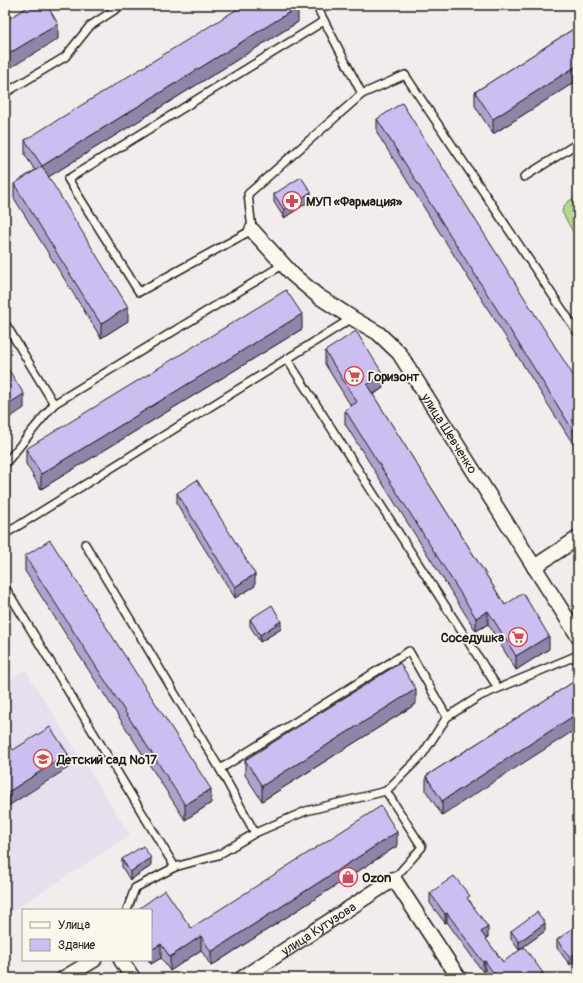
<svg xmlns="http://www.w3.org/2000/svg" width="583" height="983" viewBox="0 0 583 983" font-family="Pangolin,sans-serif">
	<rect width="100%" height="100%" fill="#f2eced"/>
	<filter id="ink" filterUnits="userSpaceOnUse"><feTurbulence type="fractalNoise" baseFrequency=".025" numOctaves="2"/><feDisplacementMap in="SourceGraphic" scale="8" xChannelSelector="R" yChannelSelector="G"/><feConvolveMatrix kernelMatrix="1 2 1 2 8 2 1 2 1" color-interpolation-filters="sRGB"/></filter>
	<g filter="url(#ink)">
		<path fill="#e7deee" d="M25 670 130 835 5 916V683Z"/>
		<path fill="#b5d690" stroke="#687956" d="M578 195V241L562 212C563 203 571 200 578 195Z"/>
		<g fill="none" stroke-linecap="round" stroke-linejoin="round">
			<g stroke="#1c1c1c" stroke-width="10">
				<g id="service">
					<path d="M316 5 362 94"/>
					<path d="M324 21 68 179 139 292 252 230 248 194 362 94 405 75 578 333"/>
					<path d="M5 93 65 57 90 26 122 5"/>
					<path d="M524 177 578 143"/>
					<path d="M5 323 54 404 284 264"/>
					<path d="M287 359 352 318"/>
					<path d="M5 464 54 404"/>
					<path d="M5 474V494"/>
					<path d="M5 534 287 359 498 688"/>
					<path d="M85 544 220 769 409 651 447 717"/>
					<path d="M5 587 175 867 135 888 127 910"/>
					<path d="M220 769 255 833"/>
					<path d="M386 791 422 847 394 879"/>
					<path d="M175 867 218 855 255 833 306 811 386 791 422 755 447 717 480 696 578 655"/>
				</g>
			</g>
			<g stroke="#1c1c1c" stroke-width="17">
				<g id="minor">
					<path id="s1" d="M252 230 293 275 318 296 352 318 378 333 399 353 578 636"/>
					<path d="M534 567 578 538"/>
					<path d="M121 960 133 978"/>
					<path d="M64 978 94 960"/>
					<path id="s2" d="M242 978 394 879 459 978"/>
				</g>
			</g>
			<use href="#service" stroke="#fbf7ec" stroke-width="7"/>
			<use href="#minor" stroke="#fbf7ec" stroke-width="14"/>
		</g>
		<g fill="#afa3ce" stroke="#1c1c1c">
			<path d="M298 22 48 177 128 321 101 338 14 198V184L35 170 25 155V140Z"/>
			<path d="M578 26V80L493 134 475 106V92Z"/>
			<path d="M377 119 578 383V452L377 133Z"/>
			<path d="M274 194 311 200 284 218 274 202Z"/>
			<path d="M302 329 41 489 26 464V449Z"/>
			<path d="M325 351 383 388 373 395 505 605 549 649 516 670 488 624 476 631 345 424V410L351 406 325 364Z"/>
			<path d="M177 493 255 586 235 598 177 504Z"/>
			<path d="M578 554V566L576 562V555Z"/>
			<path d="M25 556 211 803 185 820 25 571Z"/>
			<path d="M250 619 281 629 260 642 250 626Z"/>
			<path d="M578 679 442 815 426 791V776Z"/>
			<path d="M416 704 262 801 245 775V760Z"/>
			<path d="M397 846 211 966 201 950 170 971 161 958 151 964 148 960H151V910L191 928Z"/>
			<path d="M122 859 151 866 130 880 122 867Z"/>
			<path d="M430 893 470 901 488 937 485 938 503 962 543 978H491L485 970 483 972 447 922 445 923 430 903Z"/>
			<path d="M578 924 570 965 557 948V940Z"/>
			<path d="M511 931H545L519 950 511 939Z"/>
		</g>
		<g fill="#8f85a8" stroke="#1c1c1c">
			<path d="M298 7V22L42 181V166Z"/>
			<path d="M58 24V39L5 71V56Z"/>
			<path d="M578 65V80L493 134V119Z"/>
			<path d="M311 192V200L284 218V210Z"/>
			<path d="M128 307V321L101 338V324Z"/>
			<path d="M302 314V329L41 489V474Z"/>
			<path d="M383 374V388L367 398V385Z"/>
			<path d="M24 394V408L5 421V406Z"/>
			<path d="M255 574V586L235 598V587Z"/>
			<path d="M488 611V624L476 631V618Z"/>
			<path d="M281 621V629L260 642V635Z"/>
			<path d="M549 636V649L516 670V656Z"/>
			<path d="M416 689V704L262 801V786Z"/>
			<path d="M578 713V728L442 815V801Z"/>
			<path d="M68 754V768L5 808V794Z"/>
			<path d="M211 789V803L185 820V805Z"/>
			<path d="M397 832V846L211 966V952Z"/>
			<path d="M151 858V866L130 880V872Z"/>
			<path d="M447 913V922L445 923V914Z"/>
			<path d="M545 923V931L519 950V942Z"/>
			<path d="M488 927V937L481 941V932Z"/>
			<path d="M201 936V950L170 971V957Z"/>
			<path d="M161 944V958L151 964V950Z"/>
			<path d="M578 951V959L570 965V958Z"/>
			<path d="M485 961V970L483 972V962Z"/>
			<path d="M543 973V978H536Z"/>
		</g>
		<g fill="#ccbef0" stroke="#1c1c1c">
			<path d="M31 5H47L58 24 5 56V21Z"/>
			<path d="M244 5H297L298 7 42 166 25 140Z"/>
			<path d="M578 26V65L493 119 475 92Z"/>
			<path d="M402 103 578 383V438L377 119Z"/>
			<path d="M42 166 128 307 101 324 14 184Z"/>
			<path d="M301 177 311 192 284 210 274 194Z"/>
			<path d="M286 290 302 314 41 474 26 449Z"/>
			<path d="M356 331 383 374 367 385 505 605 523 593 549 636 516 656 488 611 476 618 345 410 357 402 325 351Z"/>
			<path d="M5 364 24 394 5 406Z"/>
			<path d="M197 480 255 574 235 587 177 493Z"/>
			<path d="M50 540 211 789 185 805 25 556Z"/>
			<path d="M272 605 281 621 260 635 250 619Z"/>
			<path d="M400 663 416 689 262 786 245 760Z"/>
			<path d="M578 679V713L442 801 426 776Z"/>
			<path d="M50 727 68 754 5 794V747L9 744 13 750Z"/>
			<path d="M381 806 397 832 211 952 201 936 170 957 161 944 151 950V910H137L165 890 191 928Z"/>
			<path d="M143 846 151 858 130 872 122 859Z"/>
			<path d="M454 876 470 896 467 898 488 927 481 932 503 962 524 947 543 973 536 978H497L485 961 483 962 447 913 445 914 430 893Z"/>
			<path d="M537 912 545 923 519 942 511 931Z"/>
			<path d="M578 924V951L570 958 557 940Z"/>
		</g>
	</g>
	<defs>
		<g id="pharmacy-ring" transform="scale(1)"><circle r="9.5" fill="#fbf7ec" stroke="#d1495b" stroke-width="1.5"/><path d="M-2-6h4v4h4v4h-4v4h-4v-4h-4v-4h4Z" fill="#d1495b"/></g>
		<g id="supermarket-ring" transform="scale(1)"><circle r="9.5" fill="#fbf7ec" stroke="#d1495b" stroke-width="1.5"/><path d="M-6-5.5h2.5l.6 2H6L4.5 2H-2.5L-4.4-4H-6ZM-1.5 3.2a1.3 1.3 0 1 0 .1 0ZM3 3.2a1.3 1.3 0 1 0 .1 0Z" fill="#d1495b"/></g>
		<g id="school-ring" transform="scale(1)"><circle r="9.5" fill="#fbf7ec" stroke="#d1495b" stroke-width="1.5"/><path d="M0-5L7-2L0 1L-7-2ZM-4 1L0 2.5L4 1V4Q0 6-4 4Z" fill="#d1495b"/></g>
		<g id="shop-ring" transform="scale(1)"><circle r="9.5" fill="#fbf7ec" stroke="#d1495b" stroke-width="1.5"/><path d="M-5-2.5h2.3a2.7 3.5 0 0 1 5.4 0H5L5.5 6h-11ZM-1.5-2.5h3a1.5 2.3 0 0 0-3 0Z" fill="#d1495b"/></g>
	</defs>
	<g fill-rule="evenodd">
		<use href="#pharmacy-ring" x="292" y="201"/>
		<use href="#supermarket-ring" x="354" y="376"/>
		<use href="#supermarket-ring" x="518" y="637"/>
		<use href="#school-ring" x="43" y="759"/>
		<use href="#shop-ring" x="348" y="877"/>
	</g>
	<g text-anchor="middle" stroke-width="3.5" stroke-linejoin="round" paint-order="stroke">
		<g font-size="13" font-weight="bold" fill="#1c1c1c" stroke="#fbf7ec" text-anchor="start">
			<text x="306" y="206">МУП «Фармация»</text>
			<text x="368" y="381">Горизонт</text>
			<text x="504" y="642" text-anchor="end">Соседушка</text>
			<text x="57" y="764">Детский сад №17</text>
			<text x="362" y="882">Ozon</text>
		</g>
		<g font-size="13" fill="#1c1c1c" stroke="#fbf7ec">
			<text dy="5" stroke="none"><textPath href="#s1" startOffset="288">улица Шевченко</textPath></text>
			<text dy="5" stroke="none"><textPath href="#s2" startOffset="91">улица Кутузова</textPath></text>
		</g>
	</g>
	<rect width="583" height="983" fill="none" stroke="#fbf7ec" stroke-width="20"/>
	<rect x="10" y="10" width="563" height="963" fill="none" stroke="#1c1c1c" stroke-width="1.5" filter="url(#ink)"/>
	<rect x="22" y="909" width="130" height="52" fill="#fbf7ec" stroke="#a29f99"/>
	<rect x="30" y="922" width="20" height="6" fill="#fbf7ec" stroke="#a29f99"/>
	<text x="58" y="929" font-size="12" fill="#1c1c1c">Улица</text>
	<rect x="30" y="939" width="20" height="12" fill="#ccbef0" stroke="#a29f99"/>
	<text x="58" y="949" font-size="12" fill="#1c1c1c">Здание</text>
</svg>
